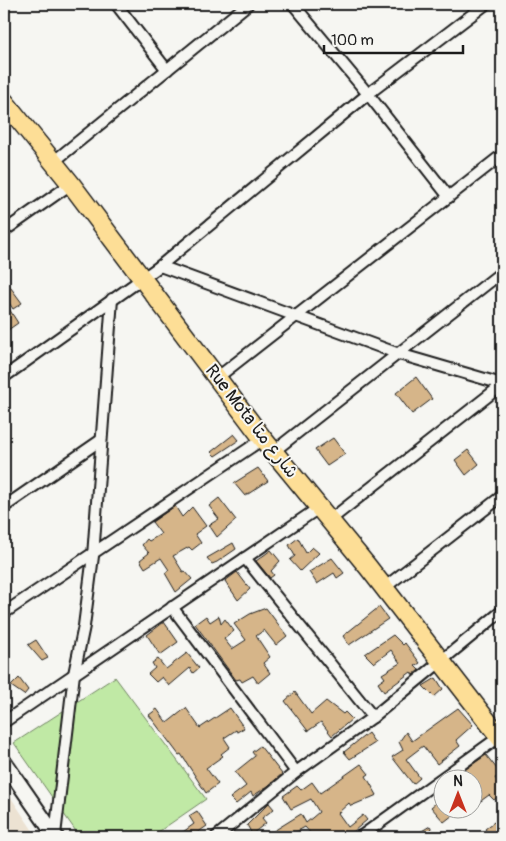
<svg xmlns="http://www.w3.org/2000/svg" width="506" height="841" viewBox="0 0 506 841" font-family="Pangolin,'Playpen Sans Arabic',sans-serif">
	<rect width="100%" height="100%" fill="#f6f6f2"/>
	<filter id="ink" filterUnits="userSpaceOnUse"><feTurbulence type="fractalNoise" baseFrequency=".02" numOctaves="2"/><feDisplacementMap in="SourceGraphic" scale="10" xChannelSelector="R" yChannelSelector="G"/><feConvolveMatrix kernelMatrix="1 2 1 2 8 2 1 2 1" color-interpolation-filters="sRGB"/></filter>
	<g filter="url(#ink)">
		<path fill="#ece2d2" d="M4 787 37 837H4Z"/>
		<path fill="#c0e9a5" stroke="#6e8260" d="M115 677 206 799 151 837H80L14 743Z"/>
		<g fill="#d6b589" stroke="#1c1c1c">
			<path d="M8 284 22 303 13 309 4 295V287Z"/>
			<path d="M4 301 18 323 8 330 4 324Z"/>
			<path d="M416 377 432 399 412 414 396 393Z"/>
			<path d="M234 434 239 440 215 456 211 452Z"/>
			<path d="M333 438 345 454 327 466 315 450Z"/>
			<path d="M468 450 479 464 466 475 455 460Z"/>
			<path d="M258 468 268 481 245 496 234 483Z"/>
			<path d="M219 498 236 520 217 537 209 525 219 519 209 506Z"/>
			<path d="M175 506 182 517 192 507 206 526 195 534 201 543 192 550 189 547 173 556 183 572 185 571 192 579 176 592 165 573 169 570 161 558 145 568 140 560 149 553 142 545 147 539 149 541 161 534 152 522Z"/>
			<path d="M298 538 306 553 312 547 319 553 300 571 290 560 295 556 289 545Z"/>
			<path d="M233 543 236 549 217 562 212 564 207 558Z"/>
			<path d="M271 550 280 561 271 571 274 575 270 578 256 561Z"/>
			<path d="M332 558 344 573 337 578 334 573 317 584 309 572Z"/>
			<path d="M237 572 250 589 238 600 225 581Z"/>
			<path d="M379 607 388 619 349 645 343 636Z"/>
			<path d="M266 608 287 636 276 645 264 630 256 636 270 657 263 663 270 673 258 683 253 676 242 682 240 679 236 680 195 624 206 616 210 622 219 616 221 624 225 619 234 631 224 639 232 649 246 640 234 624 250 614Z"/>
			<path d="M164 622 178 642 160 655 147 635Z"/>
			<path d="M393 635 403 645 405 643 420 663 415 666 419 670 413 675 411 672 384 692 378 683 385 678 382 674 400 663 391 650 374 663 365 654Z"/>
			<path d="M36 640 48 658 42 661 28 645Z"/>
			<path d="M187 653 199 668 193 673 190 668 169 686 162 677 156 682 148 674 155 668 152 663 158 659 166 669Z"/>
			<path d="M19 678 28 690 24 695 11 686Z"/>
			<path d="M436 678 443 689 434 697 423 686Z"/>
			<path d="M295 692 311 714 326 701 343 714 345 712 352 719 332 736 321 722 308 731 285 701Z"/>
			<path d="M186 708 200 728 230 708 244 728 237 732 236 730 224 738 230 747 221 754 223 756 206 768 218 784 206 793 181 754 179 755 149 715 157 709 167 723Z"/>
			<path d="M458 708 473 725 456 740 460 746 437 764 423 746 406 759 420 778 413 784 392 757 403 750 399 742 406 732 412 741Z"/>
			<path d="M368 733 375 743 350 759 344 752Z"/>
			<path d="M260 746 282 774 268 786 253 796 251 792 236 804 230 798 246 786 235 772 255 756 252 752Z"/>
			<path d="M486 755 501 774 495 778 500 785 498 787 502 793 494 800 489 795 474 806V794L477 792 474 787V778H453Z"/>
			<path d="M361 764 369 774 366 776 377 795 351 806 349 803 338 813 348 827 363 815 367 820 347 837H314L305 827 287 837H264L301 814 306 823 319 812 311 799 291 809 283 796 297 786 301 790 312 782 320 793Z"/>
			<path d="M441 790 444 793V808H462L444 822 431 807 437 802 432 796Z"/>
			<path d="M269 803 274 809 262 818 266 823 252 834 247 825Z"/>
			<path d="M197 811 207 826 194 835 196 837H176L194 824 189 816Z"/>
			<path d="M502 816V827L490 836 485 829Z"/>
			<path d="M430 826 437 837H412Z"/>
		</g>
		<g fill="none" stroke-linecap="round" stroke-linejoin="round">
			<g stroke="#1c1c1c" stroke-width="14">
				<g id="minor">
					<path d="M116 4 167 70"/>
					<path d="M293 4 368 94 449 197"/>
					<path d="M52 163 248 4"/>
					<path d="M4 231 71 184"/>
					<path d="M160 266 399 354 502 384"/>
					<path d="M4 377 160 266 368 94 486 4"/>
					<path d="M218 377 502 155"/>
					<path d="M274 451 502 272"/>
					<path d="M4 507 101 440"/>
					<path d="M330 520 502 385"/>
					<path d="M245 558 373 717"/>
					<path d="M384 588 502 496"/>
					<path d="M172 607 296 772"/>
					<path d="M4 613 263 439"/>
					<path d="M4 722 320 507"/>
					<path d="M55 835 74 674 84 626 93 556 112 299"/>
					<path d="M216 837 296 772 373 717 502 611"/>
					<path d="M360 837 502 735"/>
				</g>
			</g>
			<g stroke="#1c1c1c" stroke-width="18">
				<path id="tertiary" d="M4 762 56 837"/>
			</g>
			<g stroke="#1c1c1c" stroke-width="21">
				<path id="trunk" d="M4 101 71 184 263 439 368 567 502 740"/>
			</g>
			<use href="#minor" stroke="#f6f6f2" stroke-width="10"/>
			<use href="#tertiary" stroke="#f6f6f2" stroke-width="14"/>
			<use href="#trunk" stroke="#fdde96" stroke-width="18"/>
		</g>
	</g>
	<g text-anchor="middle" stroke-width="4" stroke-linejoin="round" paint-order="stroke">
		<g font-size="18" fill="#1c1c1c" stroke="#f6f6f2">
			<text transform="translate(252 421) rotate(52)" y="6">Rue Mota شارع متا</text>
		</g>
	</g>
	<rect width="506" height="841" fill="none" stroke="#f6f6f2" stroke-width="20"/>
	<rect x="10" y="10" width="486" height="821" fill="none" stroke="#1c1c1c" stroke-width="2" filter="url(#ink)"/>
	<g transform="translate(458 794)"><circle r="24" fill="#f6f6f2" stroke="#9f9f9c"/>
	<path d="M0-4L9 19L0 12L-9 19Z" fill="#c8321e"/>
	<text y="-8" font-size="14" font-weight="bold" text-anchor="middle" fill="#1c1c1c">N</text>
	</g>
	<path d="M324 45v8h139v-8" fill="none" stroke="#1c1c1c" stroke-width="2.5"/>
	<text x="331" y="45" font-size="15" fill="#1c1c1c" stroke="#f6f6f2" stroke-width="4" paint-order="stroke">100 m</text>
</svg>
